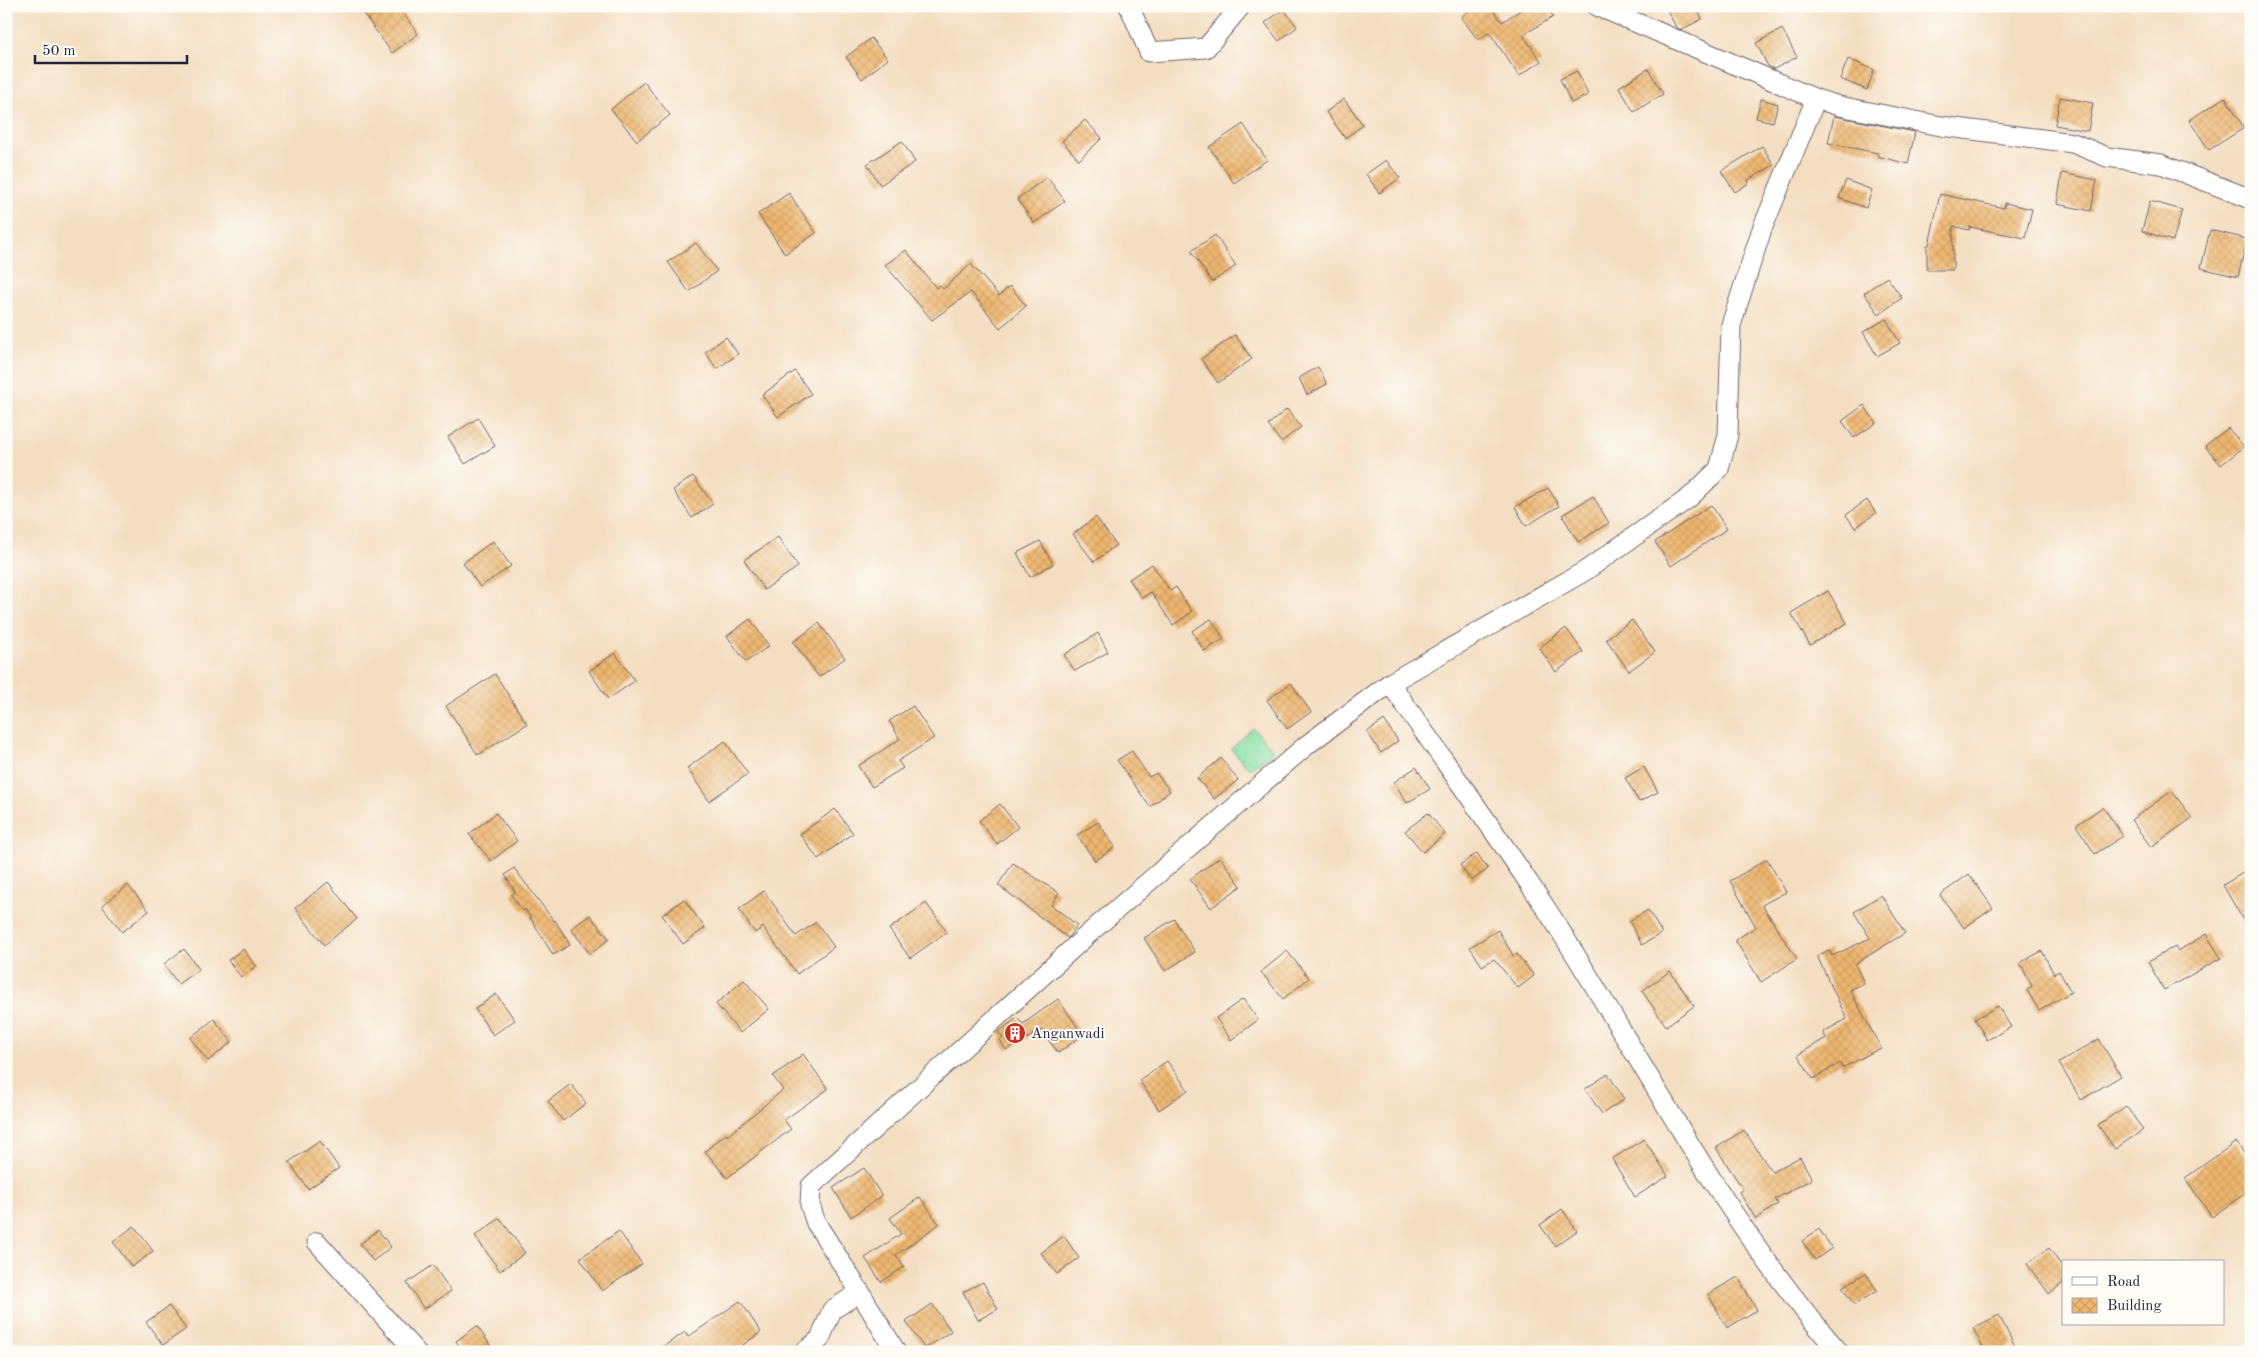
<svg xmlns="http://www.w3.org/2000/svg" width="2257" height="1358" viewBox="0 0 2257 1358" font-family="'Old Standard TT',serif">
	<defs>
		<pattern id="park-crowns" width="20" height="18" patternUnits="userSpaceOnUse" patternTransform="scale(1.25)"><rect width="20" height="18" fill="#89e1a5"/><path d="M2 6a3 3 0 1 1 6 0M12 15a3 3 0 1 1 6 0" fill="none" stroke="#76c18f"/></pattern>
		<pattern id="building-cross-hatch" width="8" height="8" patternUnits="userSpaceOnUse" patternTransform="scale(1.25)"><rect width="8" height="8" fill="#efb770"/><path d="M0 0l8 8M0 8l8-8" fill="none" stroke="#cd9d62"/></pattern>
	</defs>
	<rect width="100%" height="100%" fill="#fdfcf7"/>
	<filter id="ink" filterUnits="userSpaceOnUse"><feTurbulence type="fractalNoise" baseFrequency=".02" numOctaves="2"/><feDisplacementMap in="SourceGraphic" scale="10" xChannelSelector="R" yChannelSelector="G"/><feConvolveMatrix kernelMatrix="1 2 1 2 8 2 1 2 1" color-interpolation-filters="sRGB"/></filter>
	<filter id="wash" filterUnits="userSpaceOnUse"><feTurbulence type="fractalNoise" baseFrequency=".0096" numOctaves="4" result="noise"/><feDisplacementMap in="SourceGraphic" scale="20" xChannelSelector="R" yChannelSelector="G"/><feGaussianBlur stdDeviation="1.12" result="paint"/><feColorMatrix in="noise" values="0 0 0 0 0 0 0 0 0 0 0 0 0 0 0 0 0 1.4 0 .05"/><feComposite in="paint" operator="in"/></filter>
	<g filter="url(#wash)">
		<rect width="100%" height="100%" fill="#f4dec1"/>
		<path fill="url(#park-crowns)" stroke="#568270" d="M1253 728 1274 751 1249 769 1231 749Z"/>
		<g id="blocks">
			<g fill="url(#building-cross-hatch)">
				<path d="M358 6H398L418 34 392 53Z"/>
				<path d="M1474 6H1490L1502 22 1527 6H1546L1553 17 1523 35 1541 61 1519 76 1489 32 1478 40 1461 17Z"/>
				<path d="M1665 6H1696L1702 19 1681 30 1676 27Z"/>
				<path d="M1284 9 1297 27 1279 41 1265 23Z"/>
				<path d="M1782 29 1797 57 1774 69 1768 66 1756 43Z"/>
				<path d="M871 38 888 59 862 79 846 57Z"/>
				<path d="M1848 59 1874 70 1867 90 1840 79Z"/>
				<path d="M1648 69 1663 94 1634 112 1619 87Z"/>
				<path d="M1577 71 1588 95 1571 103 1560 79Z"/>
				<path d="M644 82 670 115 637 141 611 109Z"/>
				<path d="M2060 97 2093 103 2088 131 2055 125Z"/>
				<path d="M2225 97 2244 128 2209 150 2189 120Z"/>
				<path d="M1344 99 1363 125 1345 138 1326 112Z"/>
				<path d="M1761 99 1778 104 1773 122 1756 118Z"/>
				<path d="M1834 116 1915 132 1908 164 1877 156 1878 153 1828 143Z"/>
				<path d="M1085 120 1102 138 1079 160 1062 141Z"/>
				<path d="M1243 124 1267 160 1234 183 1209 147Z"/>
				<path d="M902 141 915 162 880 185 867 164Z"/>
				<path d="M1762 146 1774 165 1748 180 1749 183 1735 192 1721 171Z"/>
				<path d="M1386 160 1400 178 1379 193 1366 174Z"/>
				<path d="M2062 173 2097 180 2091 211 2057 204Z"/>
				<path d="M1047 177 1065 201 1034 223 1017 199Z"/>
				<path d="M1846 180 1872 190 1866 208 1839 198Z"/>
				<path d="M789 193 816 233 785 254 758 214Z"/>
				<path d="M1940 194 2004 208 2005 203 2032 209 2025 238 1970 227 1969 230 1953 226V270H1927V245H1929Z"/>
				<path d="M2150 201 2182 210 2173 241 2142 231Z"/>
				<path d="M2210 230 2247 239 2238 277 2201 268Z"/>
				<path d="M1215 235 1236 266 1212 282 1191 251Z"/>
				<path d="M696 243 717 271 689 292 668 262Z"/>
				<path d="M906 250 936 288 940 285 943 289 971 264 999 296 1010 286 1026 306 1000 328 971 292 932 320 885 265Z"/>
				<path d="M1887 277 1902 298 1879 314 1864 293Z"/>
				<path d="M1886 319 1900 343 1877 356 1863 332Z"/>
				<path d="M1235 335 1252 359 1218 383 1201 359Z"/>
				<path d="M726 337 738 354 717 369 705 352Z"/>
				<path d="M1318 367 1327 384 1307 395 1299 378Z"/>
				<path d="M795 371 811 394 778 417 762 395Z"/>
				<path d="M1864 405 1876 423 1854 438 1842 421Z"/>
				<path d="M1287 409 1301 427 1281 442 1268 425Z"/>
				<path d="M478 418 495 446 465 464 448 437Z"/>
				<path d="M2228 428 2244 447 2221 465 2205 446Z"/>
				<path d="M693 476 713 504 692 518 673 490Z"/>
				<path d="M1548 488 1559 506 1526 526 1515 507Z"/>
				<path d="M1593 496 1609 523 1578 542 1562 515Z"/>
				<path d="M1867 500 1876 513 1855 528 1846 515Z"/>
				<path d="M1711 505 1727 529 1671 566 1655 542Z"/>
				<path d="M1096 517 1116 545 1094 562 1073 534Z"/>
				<path d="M778 537 798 567 764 590 744 560Z"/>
				<path d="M493 541 511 566 480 587 463 563Z"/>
				<path d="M1040 541 1053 564 1030 577 1017 553Z"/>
				<path d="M1152 564 1170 591 1176 587 1192 612 1173 625 1151 592 1142 598 1129 579Z"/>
				<path d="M1828 591 1847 623 1810 645 1791 613Z"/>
				<path d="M750 619 769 646 746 662 727 636Z"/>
				<path d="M1211 619 1224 639 1204 651 1192 631Z"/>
				<path d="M1632 620 1655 652 1629 671 1606 639Z"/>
				<path d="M819 623 845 658 819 677 793 642Z"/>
				<path d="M1566 628 1583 652 1556 672 1539 648Z"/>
				<path d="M1098 633 1108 652 1075 671 1064 655Z"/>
				<path d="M615 653 635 681 608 699 589 671Z"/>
				<path d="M495 674 527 724 478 755 446 706Z"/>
				<path d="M1291 683 1311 712 1287 729 1267 700Z"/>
				<path d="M913 706 934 738 898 761 903 768 872 787 858 766 900 739 889 721Z"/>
				<path d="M1384 720 1398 741 1381 753 1367 732Z"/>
				<path d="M725 741 748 774 709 801 687 768Z"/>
				<path d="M1132 751 1149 777 1156 773 1170 791 1150 807 1117 760Z"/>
				<path d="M1221 758 1238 780 1214 799 1197 778Z"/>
				<path d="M1416 767 1430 789 1407 803 1394 782Z"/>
				<path d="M1644 767 1658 792 1639 802 1625 778Z"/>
				<path d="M2172 791 2192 818 2151 847 2131 820Z"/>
				<path d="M1000 804 1018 827 997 844 979 821Z"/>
				<path d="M2103 807 2123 836 2095 854 2076 825Z"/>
				<path d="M835 809 853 833 818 859 800 834Z"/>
				<path d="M496 813 517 841 491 861 469 834Z"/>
				<path d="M1428 813 1445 834 1423 852 1405 831Z"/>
				<path d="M1098 822 1115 847 1095 861 1077 835Z"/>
				<path d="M1477 853 1488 869 1471 881 1460 865Z"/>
				<path d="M1220 857 1241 886 1211 908 1190 879Z"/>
				<path d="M1767 859 1786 892 1762 905 1797 959 1761 982 1735 940 1756 927 1730 881Z"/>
				<path d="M1013 863 1059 893 1051 905 1077 925 1068 938 998 885Z"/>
				<path d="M514 868 554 921 555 920 570 945 553 955 525 909 523 911 511 895 515 892 505 875Z"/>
				<path d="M2251 868V934L2223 885Z"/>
				<path d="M1969 874 1993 908 1964 928 1940 895Z"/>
				<path d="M328 882 357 919 324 945 295 908Z"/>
				<path d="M128 885 149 911 122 932 102 906Z"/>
				<path d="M764 891 796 936 816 922 834 947 797 974 763 927 755 933 739 909Z"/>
				<path d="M1881 895 1905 933 1855 964 1864 983 1850 990 1881 1048 1842 1068 1840 1063 1813 1079 1798 1055 1826 1038 1823 1032 1847 1019 1817 956 1829 950 1832 956 1870 938 1854 912Z"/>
				<path d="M684 899 705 928 683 944 662 915Z"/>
				<path d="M926 903 947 932 910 958 889 929Z"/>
				<path d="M1648 910 1662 933 1642 945 1629 921Z"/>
				<path d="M590 915 609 939 590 954 571 929Z"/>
				<path d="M1174 919 1195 952 1165 971 1144 938Z"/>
				<path d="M1498 930 1514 957 1517 954 1534 976 1518 988 1494 959 1482 966 1470 947Z"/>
				<path d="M2206 934 2221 958 2164 990 2148 962 2175 946 2178 951Z"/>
				<path d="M184 949 199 969 178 984 164 964Z"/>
				<path d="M243 949 256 966 241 977 228 960Z"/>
				<path d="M1287 951 1309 978 1283 999 1261 972Z"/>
				<path d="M2042 951 2054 974 2059 971 2071 992 2039 1011 2027 990 2032 986 2020 963Z"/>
				<path d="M1670 971 1694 1006 1666 1026 1642 991Z"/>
				<path d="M744 980 769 1009 740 1033 716 1004Z"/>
				<path d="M496 994 515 1020 493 1035 475 1009Z"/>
				<path d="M1058 999 1083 1035 1058 1053 1042 1030 1006 1050 1000 1040 1003 1038 998 1032 1017 1018 1023 1024Z"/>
				<path d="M1243 999 1258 1020 1231 1040 1216 1018Z"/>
				<path d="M1998 1006 2011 1027 1987 1040 1975 1019Z"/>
				<path d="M214 1019 232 1042 208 1061 190 1038Z"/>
				<path d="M2099 1039 2121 1076 2081 1100 2059 1063Z"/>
				<path d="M803 1054 828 1089 784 1120 791 1129 727 1178 705 1151 726 1134 727 1136 783 1090 773 1076Z"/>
				<path d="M1167 1061 1188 1090 1159 1110 1139 1080Z"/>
				<path d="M1608 1074 1624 1099 1602 1114 1585 1089Z"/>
				<path d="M571 1084 586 1103 563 1121 548 1101Z"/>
				<path d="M2126 1106 2143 1130 2115 1149 2098 1125Z"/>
				<path d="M1744 1130 1772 1172 1800 1157 1812 1179 1775 1199 1778 1204 1756 1219 1739 1192 1743 1189 1716 1148Z"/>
				<path d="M1644 1139 1668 1176 1635 1197 1612 1159Z"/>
				<path d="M320 1141 339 1168 308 1189 289 1162Z"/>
				<path d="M2236 1142 2251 1163V1189L2212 1217 2185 1178Z"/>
				<path d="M864 1168 882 1196 851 1217 833 1188Z"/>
				<path d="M920 1197 939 1224 896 1255 904 1267 881 1282 865 1258 901 1234 890 1218Z"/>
				<path d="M1562 1209 1577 1231 1555 1246 1540 1225Z"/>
				<path d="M500 1218 525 1253 500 1271 475 1236Z"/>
				<path d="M134 1226 153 1251 132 1267 113 1242Z"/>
				<path d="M1819 1229 1832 1248 1815 1260 1802 1241Z"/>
				<path d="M378 1230 391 1247 373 1261 360 1244Z"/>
				<path d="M619 1231 642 1264 602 1291 580 1258Z"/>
				<path d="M1064 1236 1079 1258 1057 1274 1041 1253Z"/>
				<path d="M2049 1248 2063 1268V1283L2049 1294 2027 1264Z"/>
				<path d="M433 1265 451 1291 424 1309 407 1283Z"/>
				<path d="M1866 1273 1877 1291 1854 1305 1842 1287Z"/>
				<path d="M1738 1277 1757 1310 1727 1328 1708 1294Z"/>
				<path d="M983 1282 998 1309 978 1320 963 1292Z"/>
				<path d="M740 1301 761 1332 733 1352H655L685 1332 688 1337Z"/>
				<path d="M932 1304 951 1331 925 1349 906 1322Z"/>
				<path d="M169 1306 186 1329 163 1345 146 1322Z"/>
				<path d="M1999 1315 2014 1345 2002 1352H1985L1973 1328Z"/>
				<path d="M477 1326 495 1352H463L456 1341Z"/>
			</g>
		</g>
	</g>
	<g filter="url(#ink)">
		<use href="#blocks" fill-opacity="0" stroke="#6c646a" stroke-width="1"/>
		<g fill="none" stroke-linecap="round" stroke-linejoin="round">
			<g stroke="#6c646a" stroke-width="21">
				<g id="minor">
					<path d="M1129 6 1149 52 1206 48 1241 6"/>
					<path d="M1816 99 1839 106 1941 126 2073 143 2107 157 2161 164 2251 199"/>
					<path d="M1390 683C1443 760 1498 835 1549 913 1644 1060 1722 1220 1839 1352"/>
					<path d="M317 1242 416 1352"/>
					<path d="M860 1292 896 1352"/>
					<path d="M804 1352 820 1339 832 1310 860 1292 816 1223 810 1205 811 1186 1095 928 1308 744 1390 683 1585 571 1689 498 1719 469 1728 435 1731 325 1762 229 1816 99 1597 6"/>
				</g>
			</g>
			<use href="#minor" stroke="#fff" stroke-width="19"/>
		</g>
	</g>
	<defs>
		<g id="building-disc" transform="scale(1.125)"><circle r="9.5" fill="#c8321e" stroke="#fdfcf7"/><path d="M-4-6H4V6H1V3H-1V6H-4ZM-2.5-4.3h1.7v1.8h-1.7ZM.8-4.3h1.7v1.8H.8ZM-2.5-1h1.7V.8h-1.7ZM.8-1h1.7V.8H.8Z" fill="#fff"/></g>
	</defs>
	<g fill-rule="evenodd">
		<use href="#building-disc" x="1015" y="1033"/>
	</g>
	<g text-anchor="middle" stroke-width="4" stroke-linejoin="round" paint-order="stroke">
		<g font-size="15" fill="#22223b" stroke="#fdfcf7" text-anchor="start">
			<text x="1031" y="1038">Anganwadi</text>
		</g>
	</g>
	<rect width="2257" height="1358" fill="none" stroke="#fdfcf7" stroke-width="25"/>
	<rect x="2062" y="1260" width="162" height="65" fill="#fdfcf7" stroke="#a5a5ac"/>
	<rect x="2072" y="1277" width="25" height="8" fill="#ffffff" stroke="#a5a5ac"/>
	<text x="2107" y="1286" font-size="15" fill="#22223b">Road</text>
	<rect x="2072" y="1298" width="25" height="15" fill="url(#building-cross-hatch)" stroke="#a5a5ac"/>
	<text x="2107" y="1310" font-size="15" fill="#22223b">Building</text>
	<path d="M35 55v8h152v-8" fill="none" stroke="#22223b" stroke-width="2.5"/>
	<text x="42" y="55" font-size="15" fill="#22223b" stroke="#fdfcf7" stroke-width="4" paint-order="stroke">50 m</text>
</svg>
